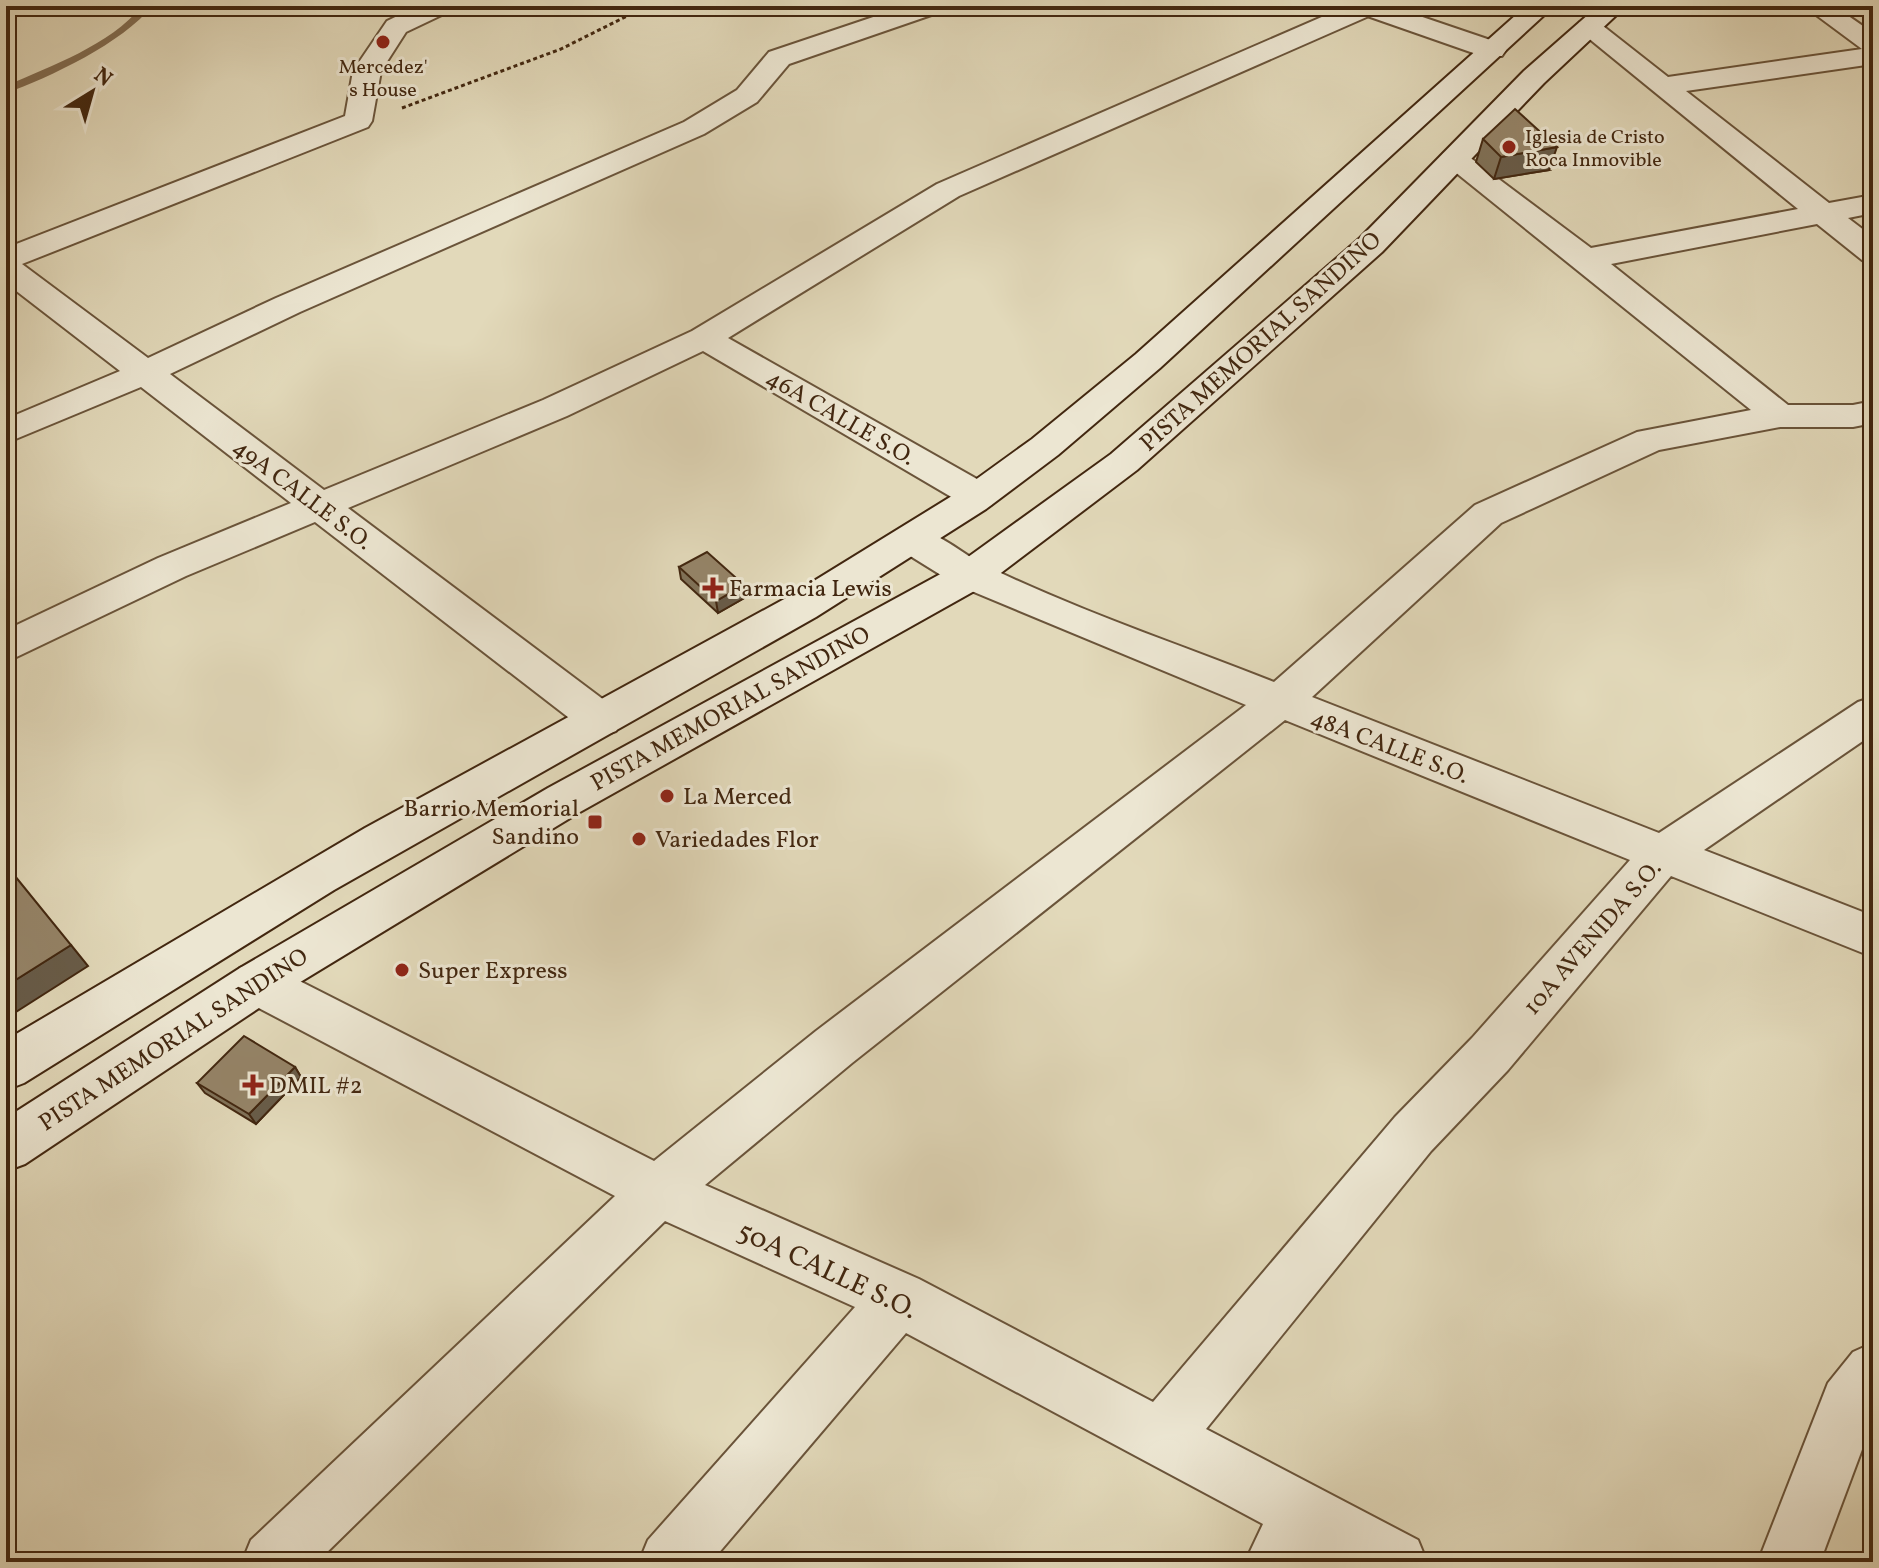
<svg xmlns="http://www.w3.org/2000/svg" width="1879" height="1568" viewBox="0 0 1879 1568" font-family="Vollkorn,serif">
	<rect width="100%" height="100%" fill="#e2d9ba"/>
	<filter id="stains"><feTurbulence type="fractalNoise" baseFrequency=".0025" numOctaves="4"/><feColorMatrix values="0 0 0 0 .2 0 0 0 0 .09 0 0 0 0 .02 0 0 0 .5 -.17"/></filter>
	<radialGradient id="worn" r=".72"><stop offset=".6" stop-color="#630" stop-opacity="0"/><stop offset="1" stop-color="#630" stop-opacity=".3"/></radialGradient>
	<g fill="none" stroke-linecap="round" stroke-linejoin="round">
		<path fill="#826d53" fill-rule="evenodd" d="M142 6H152C124 42 49 78 6 93V86C52 65 109 46 142 6Z"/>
		<g stroke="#6a543a" stroke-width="4">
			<g id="minor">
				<path d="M418 6H452L448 12 406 32 381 71 372 121 368 127 22 264 148 358 276 298 684 122 737 90 769 52 906 6H944L940 12 789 64 757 102 704 134 300 312 170 374 324 490 543 400 692 331 937 184 1347 6H1382L1378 12 959 196 728 338 991 487 997 496 991 505 978 508 965 505 703 351 567 416 348 508 616 709 622 720 616 731 601 736 586 731 315 522 186 576 6 662V630L158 558 291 503 141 387 6 443V419L120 371 6 283V248L345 116 353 71 387 21Z"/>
				<path d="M1804 6H1834L1873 33V64L1686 91 1829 203 1873 195V213L1848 218 1873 237V263L1862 260 1817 224 1611 264 1788 405H1853L1873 401V423L1853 427H1780L1659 450 1501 523 1312 697 1659 833 1858 702 1873 697V734L1704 850 1873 916V957L1671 876 1508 1070 1431 1151 1206 1429 1418 1540 1427 1562H1333L1314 1552 1309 1562H1245L1263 1524 906 1333 711 1562H639L648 1540 855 1307 665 1221 317 1562H242L251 1540 615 1196 240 998 233 983 240 968 257 962 274 968 654 1161 816 1031 1246 705 957 585 899 549 894 540 899 531C931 522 959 553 986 566 1079 611 1178 644 1274 682L1475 505 1637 432 1751 410 1439 159 1444 153 1454 150 1464 153 1591 248 1798 209 1576 28 1580 22H1598L1668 77 1862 49ZM1285 720 1630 860 1472 1038 1395 1117 1153 1402 919 1279 705 1185 852 1063Z"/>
				<path d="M1873 1343V1420L1820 1562H1758L1828 1383 1853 1352Z"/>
			</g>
		</g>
		<g stroke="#6a543a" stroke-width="4">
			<path id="tertiary" d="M1352 6H1390L1502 44 1506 50 1502 56H1482L1356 12Z"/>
		</g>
		<g stroke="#422710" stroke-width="4">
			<g id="secondary">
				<path d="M1526 6H1554L1160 368 1058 455 986 509 816 617 334 890 24 1083 6 1090V1040L365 828 788 597 960 491 1032 439 1136 354Z"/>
				<path d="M1598 6H1626L1544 83 1382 252 1137 470 985 585 580 812 274 998 25 1164 6 1171V1118L240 968 548 788 957 565 1111 454 1360 238 1524 71Z"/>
			</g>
		</g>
		<path stroke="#422710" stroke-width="3" stroke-dasharray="4 3" stroke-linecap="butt" d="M402 108 561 49 647 6"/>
		<use href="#minor" fill="#ece6d2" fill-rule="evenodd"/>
		<use href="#tertiary" fill="#ece6d2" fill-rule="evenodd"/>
		<use href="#secondary" fill="#ece6d2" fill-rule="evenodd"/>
	</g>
	<g fill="#807259" stroke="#422710" stroke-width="2">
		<path d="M1483 139 1549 170 1494 179 1476 162Z"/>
		<path d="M679 567 744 585 746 597 718 613 681 579Z"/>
		<path d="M295 1067 301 1077 256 1124 205 1093 197 1083Z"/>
	</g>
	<g fill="#685c49" stroke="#422710" stroke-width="2">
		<path d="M1557 147 1549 170 1494 179 1501 157Z"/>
		<path d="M744 585 746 597 718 613 716 601Z"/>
		<path d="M71 945 88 966 8 1017 6 1015V986Z"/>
		<path d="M295 1067 301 1077 256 1124 249 1114Z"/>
	</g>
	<g fill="#958468" stroke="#422710" stroke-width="2">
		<path d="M1515 109 1557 147 1501 157 1483 139Z"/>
		<path d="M707 552 744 585 716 601 679 567Z"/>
		<path d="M6 865 71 945 6 986Z"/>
		<path d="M244 1036 295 1067 249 1114 197 1083Z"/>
	</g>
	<g fill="#8f2418" stroke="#ece6d2" stroke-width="3">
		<circle cx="383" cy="42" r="8"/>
		<circle cx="1509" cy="147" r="8"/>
		<path d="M709 576h8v8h8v8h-8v8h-8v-8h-8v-8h8z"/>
		<circle cx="667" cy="796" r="8"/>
		<rect x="587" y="814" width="16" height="16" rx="4"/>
		<circle cx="639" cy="839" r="8"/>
		<circle cx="402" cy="970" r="8"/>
		<path d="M249 1073h8v8h8v8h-8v8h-8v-8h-8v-8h8z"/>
	</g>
	<g text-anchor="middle" stroke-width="6" stroke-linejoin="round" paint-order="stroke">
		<g font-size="20" fill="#422710" stroke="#ece6d2">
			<text x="383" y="73">Mercedez'<tspan x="383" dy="23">s House</tspan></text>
			<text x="1525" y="143" text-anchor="start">Iglesia de Cristo<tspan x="1525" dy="23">Roca Inmovible</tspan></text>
		</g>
		<g font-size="24" fill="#422710" stroke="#ece6d2">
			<text transform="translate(1260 341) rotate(-42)" y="8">PISTA MEMORIAL SANDINO</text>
			<text transform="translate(841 417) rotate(30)" y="8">46A CALLE S.O.</text>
			<text transform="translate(303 494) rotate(37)" y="8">49A CALLE S.O.</text>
			<text transform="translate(730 708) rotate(-29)" y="8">PISTA MEMORIAL SANDINO</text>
			<text transform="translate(1390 746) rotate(21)" y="8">48A CALLE S.O.</text>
			<text transform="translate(1592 937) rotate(-49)" y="8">10A AVENIDA S.O.</text>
			<text transform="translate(173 1039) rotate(-33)" y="8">PISTA MEMORIAL SANDINO</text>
		</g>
		<g font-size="24" fill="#422710" stroke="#ece6d2" text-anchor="start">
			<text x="729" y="596">Farmacia Lewis</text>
			<text x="683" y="804">La Merced</text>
			<text x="579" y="816" text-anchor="end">Barrio Memorial<tspan x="579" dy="28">Sandino</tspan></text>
			<text x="655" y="847">Variedades Flor</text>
			<text x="418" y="978">Super Express</text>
			<text x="269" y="1093">DMIL #2</text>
		</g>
		<g font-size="28" fill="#422710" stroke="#ece6d2">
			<text transform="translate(828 1269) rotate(25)" y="10">50A CALLE S.O.</text>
		</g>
	</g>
	<rect width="1879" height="1568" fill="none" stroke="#e2d9ba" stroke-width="32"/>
	<rect x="8" y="8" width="1863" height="1552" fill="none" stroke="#422710" stroke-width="4"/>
	<rect x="16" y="16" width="1847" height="1536" fill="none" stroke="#422710" stroke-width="2"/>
	<g transform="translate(92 92) rotate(37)" stroke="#ece6d2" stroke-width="6" paint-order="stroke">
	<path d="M0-6L14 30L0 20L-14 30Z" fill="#422710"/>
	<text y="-12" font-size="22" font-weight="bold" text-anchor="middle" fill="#422710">N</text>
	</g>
	<rect width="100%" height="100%" filter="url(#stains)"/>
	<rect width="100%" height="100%" fill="url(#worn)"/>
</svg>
